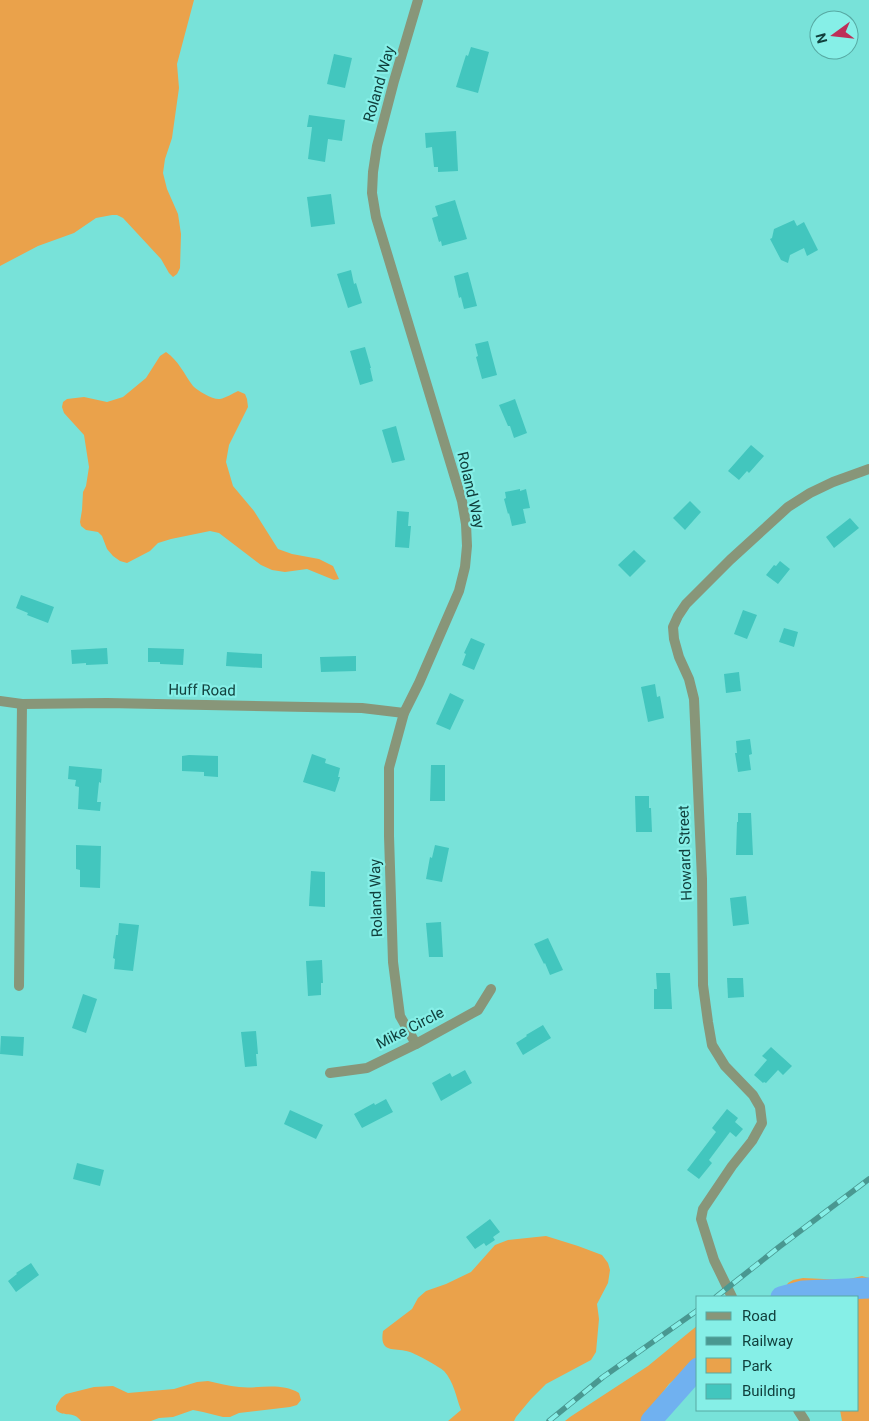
<svg xmlns="http://www.w3.org/2000/svg" width="869" height="1421" viewBox="0 0 869 1421" font-family="Roboto,sans-serif">
	<rect width="100%" height="100%" fill="#78e2d9"/>
	<g fill="#eaa24b">
		<path d="M0 0H194L177 64 179 88 172 138 165 159 163 173 167 189 178 214 181 234 180 268 177 274 173 277 169 273 161 259 123 218 117 215H112L96 218 74 233 38 246 0 266Z"/>
		<path d="M166 352C179 361 184 374 193 386 198 391 213 400 220 399 226 398 233 393 238 391L245 394 247 399 248 407 229 445 226 462 233 486 254 511 278 549 292 554 319 559 333 566 339 579 334 580 307 569 285 572 272 570 261 565 219 533 210 531 171 539 158 543 150 551 127 563 120 561 113 556 107 549 102 536 98 532 86 530 81 526 80 522 82 510 83 492 86 486 89 467 84 435 64 413 62 407 63 402 67 399 84 397 107 402 123 397 146 378 160 356Z"/>
		<path d="M546 1236 578 1246 602 1255 608 1263 610 1270 608 1283 597 1304 599 1319 596 1352 591 1360 546 1384 531 1399 516 1417 514 1421H448L461 1410C456 1397 454 1382 444 1371 440 1367 416 1354 410 1352 395 1347 379 1355 383 1331L412 1309 418 1298 426 1291 446 1284 471 1272 495 1245 508 1240Z"/>
		<path d="M862 1276 869 1278V1421H842L840 1410H858V1297H793L785 1288 788 1283 793 1280 803 1278 845 1280Z"/>
		<path d="M698 1325V1355L689 1367 669 1384 642 1421H565L570 1417 648 1366Z"/>
		<path d="M208 1381C218 1383 229 1386 239 1387 260 1389 280 1382 299 1393L301 1400 297 1405 290 1407 239 1413 230 1417H223L203 1412 193 1410 173 1417 159 1418 151 1421H81C73 1410 64 1418 56 1410V1406L61 1398 66 1394 94 1387 113 1386 128 1393 174 1389 197 1382Z"/>
	</g>
	<g fill="none" stroke-linecap="round" stroke-linejoin="round">
		<g stroke="#70b1f0" stroke-width="21">
			<path d="M781 1297 803 1291 869 1288"/>
			<path d="M651 1421 698 1368"/>
		</g>
	</g>
	<g fill="#42c6be">
		<path d="M471 47 489 52 478 93 456 87 466 55 468 56Z"/>
		<path d="M334 54 352 58 345 88 327 84Z"/>
		<path d="M309 115 345 120 342 141 328 139 325 162 308 159 312 127H307Z"/>
		<path d="M456 131 458 171 438 172V167H434L432 147 426 148 425 133Z"/>
		<path d="M331 194 335 224 311 227 307 197Z"/>
		<path d="M455 200 467 239 442 246 441 241 439 242 432 218 438 216 435 206Z"/>
		<path d="M794 220 797 226 804 222 818 250 807 256 804 248 790 255 788 263 781 260 770 239 772 238 774 229Z"/>
		<path d="M351 270 354 284 356 283 362 303 348 308 337 274Z"/>
		<path d="M468 272 477 306 464 309 461 297 459 298 454 276Z"/>
		<path d="M488 341 497 375 482 379 476 357 478 356 475 344Z"/>
		<path d="M365 347 371 368H370L373 381 360 385 350 351Z"/>
		<path d="M515 399 527 433 514 438 510 426H508L499 405Z"/>
		<path d="M396 426 405 460 392 463 382 430Z"/>
		<path d="M751 445 764 456 749 473 747 471 739 480 728 471Z"/>
		<path d="M520 489V491L526 489 530 508 523 509 526 523 512 526 509 513 508 514 504 499 506 498 505 492Z"/>
		<path d="M690 501 701 512 685 530 673 518Z"/>
		<path d="M397 511 409 512 408 526H411L409 548 395 547Z"/>
		<path d="M850 518 859 528 834 548 826 537Z"/>
		<path d="M634 550 646 561 630 577 618 565Z"/>
		<path d="M780 561 790 569 778 584 766 575 774 565 776 566Z"/>
		<path d="M21 595 54 607 48 623 27 615 28 613 16 608Z"/>
		<path d="M743 610 757 615 747 639 734 634Z"/>
		<path d="M784 628 798 632 794 647 779 642Z"/>
		<path d="M471 638 485 644 474 670 462 665 466 654 464 653Z"/>
		<path d="M107 648 108 664 86 665V663L72 664 71 650Z"/>
		<path d="M148 648 184 649 183 665 160 664V662H148Z"/>
		<path d="M227 652 262 654V668L226 666Z"/>
		<path d="M356 656V671L321 672 320 657Z"/>
		<path d="M739 672 741 691 726 693 724 674Z"/>
		<path d="M655 684 657 697 660 696 664 718 648 722 641 687Z"/>
		<path d="M450 693 464 700 450 730 436 724Z"/>
		<path d="M750 739 752 754 749 755 751 770 738 772 735 753H737L736 741Z"/>
		<path d="M312 754 326 759 325 763 340 768 338 777H340L335 792 303 782Z"/>
		<path d="M189 755 218 756V777L204 776V772L182 771V756Z"/>
		<path d="M431 765H445V801H430Z"/>
		<path d="M69 766 102 769 101 783 99 782 97 802H101L100 811 78 809 79 787 75 786 76 780 68 779Z"/>
		<path d="M635 796H649V808H651L652 832H636Z"/>
		<path d="M738 813H751L753 855H736L737 822H738Z"/>
		<path d="M76 845 101 846 100 888 80 887V870L76 869Z"/>
		<path d="M435 845 449 848 442 882 426 879 430 857 432 858Z"/>
		<path d="M311 871 325 872V907L309 906Z"/>
		<path d="M746 896 749 924 733 926 730 898Z"/>
		<path d="M441 922 443 957H429L426 923Z"/>
		<path d="M119 923 139 925 133 971 114 969 115 959 113 958 116 935H118Z"/>
		<path d="M548 938 563 970 550 975 545 963 544 964 534 944Z"/>
		<path d="M322 960 323 983H321V995L308 996 306 961Z"/>
		<path d="M656 973H670L672 1009H654V989H657Z"/>
		<path d="M727 978H743L744 997 728 998Z"/>
		<path d="M83 994 97 999 86 1033 72 1028Z"/>
		<path d="M543 1025 551 1038 523 1055 516 1043 527 1036 526 1035Z"/>
		<path d="M256 1031 258 1054H256L257 1066 245 1067 241 1032Z"/>
		<path d="M1 1036 24 1037 23 1056 0 1054Z"/>
		<path d="M771 1047 792 1066 783 1075 778 1070 766 1083 764 1082 763 1083 754 1075 767 1060 762 1056Z"/>
		<path d="M465 1070 472 1083 441 1101 432 1083 450 1073 452 1077Z"/>
		<path d="M386 1099 393 1112 362 1128 354 1114 374 1103 375 1105Z"/>
		<path d="M727 1109 738 1118 735 1122 743 1129 736 1137 730 1132 709 1160 712 1163 699 1179 687 1170 716 1132 712 1128Z"/>
		<path d="M290 1110 323 1125 316 1139 284 1124Z"/>
		<path d="M77 1163 104 1170 100 1186 73 1179Z"/>
		<path d="M490 1219 500 1232 493 1237 495 1240 486 1246 484 1243 475 1249 466 1237Z"/>
		<path d="M31 1263 39 1275 16 1292 8 1281 17 1274 16 1273Z"/>
	</g>
	<g fill="none" stroke-linecap="round" stroke-linejoin="round">
		<g stroke="#889679" stroke-width="10">
			<path d="M0 701 22 704 107 703 362 708 404 713"/>
			<path d="M19 986 22 704"/>
			<path d="M416 1044 400 1016 393 962 389 836V768L404 713 419 683 459 591 465 567 467 546 466 524 462 501 376 217 372 193 373 172 377 146 394 81 418 0"/>
			<path d="M330 1073 367 1068 416 1044 478 1010 491 989"/>
			<path d="M732 1297 714 1260 701 1219 703 1209 732 1166 752 1141 762 1123 760 1107 753 1095 725 1066 712 1045 708 1022 703 985 702 879 694 699 689 679 679 657 674 639 673 627 678 616 686 604 730 560 788 507 810 493 833 482 869 469"/>
			<path d="M798 1410 805 1421"/>
		</g>
		<g stroke="#499891" stroke-width="5.5">
			<g id="rail">
				<path d="M716 1297 779 1247 869 1179"/>
				<path d="M549 1421 603 1377 698 1310"/>
			</g>
		</g>
		<use href="#rail" stroke="#86efe7" stroke-width="4" stroke-dasharray="11" stroke-linecap="butt"/>
	</g>
	<g text-anchor="middle" stroke-width="4.5" stroke-linejoin="round" paint-order="stroke">
		<g font-size="15" fill="#11403d" stroke="#86efe7">
			<text transform="translate(379 84) rotate(-74)" y="5">Roland Way</text>
			<text transform="translate(471 490) rotate(77)" y="5">Roland Way</text>
			<text transform="translate(202 690) rotate(1)" y="5">Huff Road</text>
			<text transform="translate(685 853) rotate(-92)" y="5">Howard Street</text>
			<text transform="translate(376 898) rotate(-92)" y="5">Roland Way</text>
			<text transform="translate(410 1028) rotate(-27)" y="5">Mike Circle</text>
		</g>
	</g>
	<rect x="696" y="1296" width="162" height="115" fill="#86efe7" stroke="#57a9a3"/>
	<rect x="706" y="1312" width="25" height="8" fill="#889679" stroke="#57a9a3"/>
	<text x="742" y="1321" font-size="15" fill="#11403d">Road</text>
	<rect x="706" y="1337" width="25" height="8" fill="#499891" stroke="#57a9a3"/>
	<text x="742" y="1346" font-size="15" fill="#11403d">Railway</text>
	<rect x="706" y="1358" width="25" height="15" fill="#eaa24b" stroke="#57a9a3"/>
	<text x="742" y="1371" font-size="15" fill="#11403d">Park</text>
	<rect x="706" y="1384" width="25" height="15" fill="#42c6be" stroke="#57a9a3"/>
	<text x="742" y="1396" font-size="15" fill="#11403d">Building</text>
	<g transform="translate(834 35) rotate(255)"><circle r="24" fill="#86efe7" stroke="#57a9a3"/>
	<path d="M0-4L9 19L0 12L-9 19Z" fill="#be2e58"/>
	<text y="-8" font-size="14" font-weight="bold" text-anchor="middle" fill="#11403d">N</text>
	</g>
</svg>
